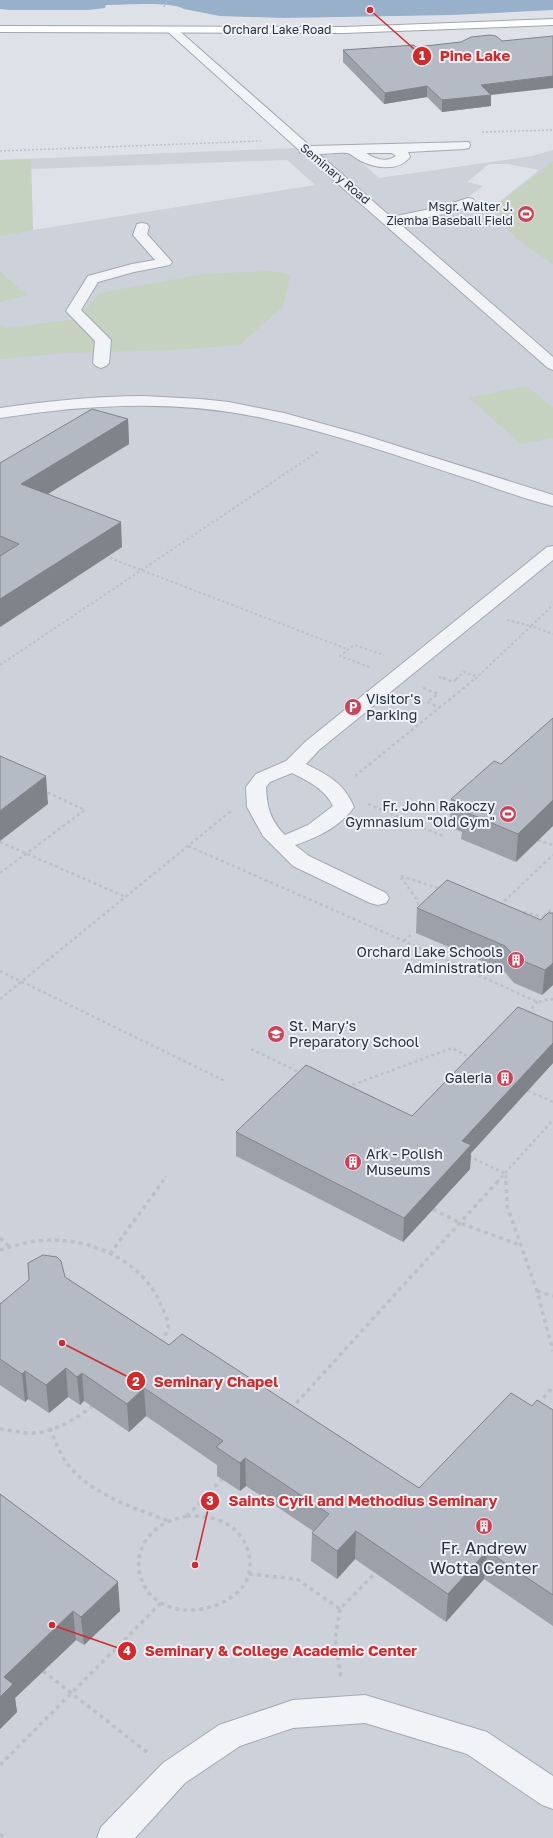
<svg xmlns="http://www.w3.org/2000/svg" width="553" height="1838" viewBox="0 0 553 1838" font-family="'Golos Text',sans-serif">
	<rect width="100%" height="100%" fill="#dee2e8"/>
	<path fill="#ccd1da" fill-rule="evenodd" d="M344 146 379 178 532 156 553 150V1838H0V160ZM287 160 315 185 33 230 31 169ZM489 164H508L539 170 494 206 465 199 483 186 467 182Z"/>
	<g fill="#c4d2bf">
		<path d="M31 159 33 230 0 236V160Z"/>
		<path d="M553 161V264L519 241 501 222 498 205Z"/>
		<path d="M271 271 290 275 283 306 240 345 172 350 66 353 0 359V325L9 328 77 319 100 293 203 274Z"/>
		<path d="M0 272 27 295 0 302Z"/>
		<path d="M527 386 553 408V438L521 444 469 398Z"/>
	</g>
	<path fill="#98b0c9" d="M0 0H553V10L452 15 283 18 220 16 184 9C172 1 123 5 106 5L105 8 88 10H9L0 9Z"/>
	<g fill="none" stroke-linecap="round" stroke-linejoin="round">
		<g stroke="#a3a9b2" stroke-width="2">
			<g id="minor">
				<path d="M172 27 176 28 310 146 469 142 470 145 469 148 464 149 408 152 410 157C399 172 375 168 361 161 356 159 352 154 347 153 338 152 328 154 319 154L391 217 440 207 468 198 473 199 475 202 473 205 448 213 399 223 553 357V370L548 368 303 153H300L299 150 168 32 166 30ZM366 153H392L396 156C386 163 375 159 366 153Z"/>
				<path d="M142 223 147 224 149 227 147 234 172 262 170 265 134 272 98 282 81 310 111 340 109 363 106 366 101 368 96 366 93 363 95 341 66 311 88 276 132 264 155 260 133 235 137 224Z"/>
				<path d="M143 396 200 399 229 402 284 413 363 435 553 495V506C527 500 501 490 475 481 407 459 338 434 267 419 179 399 89 404 0 418V408C48 401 95 396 143 396Z"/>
				<path d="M553 546V560L319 750 306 764C329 776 343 782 354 807 341 826 317 838 295 845L309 856 386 893 389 898 386 903 378 905 370 903 293 866 263 836 247 807 246 787 256 774 286 761 305 742 547 547ZM292 773C308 781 325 789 333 806L308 825 285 835C270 820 267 807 266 787L270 782Z"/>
				<path d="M365 1695 487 1732 553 1776V1809L542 1805 467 1754 365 1723 293 1728 240 1746 185 1783 135 1838H97L101 1827 163 1763 219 1725 293 1700Z"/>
			</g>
		</g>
		<g stroke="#9da6b4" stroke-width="2">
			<path id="major" d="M553 19V25L344 33 0 32V26L344 27Z"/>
		</g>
		<g stroke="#bcc0c6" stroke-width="1.5" stroke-dasharray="2 2" stroke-linecap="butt">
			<path d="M164 7 167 0"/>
			<path d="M482 132 553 130"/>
			<path d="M0 151 261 141"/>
		</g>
		<g stroke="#bcc0c6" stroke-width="2" stroke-dasharray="2.5 2.5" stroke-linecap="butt">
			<path d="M110 558 347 649"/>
			<path d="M507 620 531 626 553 605"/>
			<path d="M0 665 319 451"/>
			<path d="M369 667 340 656 354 645 384 655"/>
			<path d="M439 677 446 679"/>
			<path d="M456 679 464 672 478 677"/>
			<path d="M475 679 531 626 553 634"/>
		</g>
		<g stroke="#bcc0c6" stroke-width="2.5" stroke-dasharray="3 3" stroke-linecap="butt">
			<path d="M443 678 453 682 457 678"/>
			<path d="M423 688 438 694 427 702 440 708"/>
			<path d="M355 776 476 678"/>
			<path d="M368 804 445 837"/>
			<path d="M538 840 553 845"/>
			<path d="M0 842 126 897"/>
			<path d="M188 846 404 941 537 1002 553 999"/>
			<path d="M0 873 85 810 44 791"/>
			<path d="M401 876 441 889"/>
			<path d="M401 877 417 900 419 908"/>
			<path d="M500 905 553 855"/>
			<path d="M518 911 553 919"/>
			<path d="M544 916 553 908"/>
			<path d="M404 941 413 933"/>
			<path d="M0 971 225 1081"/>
			<path d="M0 999 231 811"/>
			<path d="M528 1013 537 1002"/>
			<path d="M251 1049 301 1073"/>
			<path d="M347 1087 452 1048 473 1059"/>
			<path d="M528 1091 553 1102"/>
			<path d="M469 1156 506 1174V1182"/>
			<path d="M162 1182 166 1176"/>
			<path d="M497 1182 553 1120"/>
		</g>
		<g stroke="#bcc0c6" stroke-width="3.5" stroke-dasharray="4 4" stroke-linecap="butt">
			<path d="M506 1181 507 1206 537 1291 553 1351"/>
			<path d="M433 1209 460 1223 520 1245"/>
			<path d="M0 1238 10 1247"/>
			<path d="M0 1250C17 1245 36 1239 54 1240 98 1241 145 1264 162 1307 164 1312 169 1321 168 1327 167 1333 163 1339 161 1344"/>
			<path d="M110 1254 163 1181"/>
			<path d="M537 1291 553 1296"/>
			<path d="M538 1404 553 1387"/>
			<path d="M291 1409 498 1181"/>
			<path d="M50 1428C54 1438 58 1449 64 1459 86 1493 132 1507 168 1521"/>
			<path d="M0 1429C10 1430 21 1433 31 1433 54 1433 77 1418 94 1405"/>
			<path d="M187 1516C199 1516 212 1516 223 1522 234 1527 243 1536 247 1548 262 1589 219 1612 184 1610 172 1609 157 1603 149 1593 130 1568 138 1537 167 1522 173 1519 180 1518 187 1516Z"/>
			<path d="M187 1516 222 1479"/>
			<path d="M249 1574 297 1579 340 1609 377 1571"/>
			<path d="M340 1609 335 1639 341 1679"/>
			<path d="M43 1671 148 1753"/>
			<path d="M0 1765 161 1603"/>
			<path d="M0 1834 4 1838"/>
		</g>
		<use href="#minor" fill="#f1f3f6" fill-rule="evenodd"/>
		<use href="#major" fill="#fff" fill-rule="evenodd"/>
	</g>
	<g fill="#9ca1a9">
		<path d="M461 42 491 95V106L442 112 427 97 384 104 343 62V50L416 47Z"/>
		<path d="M128 419 129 444 48 494 122 547 0 627V463Z"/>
		<path d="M553 718 516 862 461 839 462 832 450 827 451 799 501 764Z"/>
		<path d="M417 908 541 920 553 913V985L542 995 514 983 503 970 416 933Z"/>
		<path d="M553 1022V1063L471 1153 470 1169 403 1242 236 1156V1132L412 1116Z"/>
		<path d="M65 1277 169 1345 419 1488 532 1406 553 1410V1626L484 1579 446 1622 355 1559 337 1579 311 1561 312 1533 313 1531 246 1486 240 1491 217 1476V1465L146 1416 129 1432 84 1401 80 1405 68 1397 49 1413 28 1399 25 1402 0 1385V1304Z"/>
		<path d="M0 1494 120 1611 84 1645 76 1640 15 1698 17 1712 0 1729Z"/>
	</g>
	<g fill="#7f838a">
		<path d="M553 76V88L491 95V106L442 112V100L481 85Z"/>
		<path d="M427 86V97L384 104 385 93Z"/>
		<path d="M128 419 129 444 23 509 21 484Z"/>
		<path d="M121 522 122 547 0 627V599Z"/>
		<path d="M46 776 48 804 0 841V811Z"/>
		<path d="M553 800V826L516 862 518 834Z"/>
		<path d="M553 963V985L542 995 545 970Z"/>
		<path d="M553 1043V1063L471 1153 470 1169 403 1242 404 1218 462 1141Z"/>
		<path d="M66 1368 68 1397 49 1413 46 1385Z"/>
		<path d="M25 1371 28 1399 25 1402 22 1374Z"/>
		<path d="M82 1373 84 1401 80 1405 77 1377Z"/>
		<path d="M144 1388 146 1416 129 1432 127 1404Z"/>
		<path d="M245 1458 246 1486 240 1491V1463Z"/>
		<path d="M356 1531 355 1559 337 1579V1551Z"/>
		<path d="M487 1551 484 1579 446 1622 448 1594Z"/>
		<path d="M118 1582 120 1611 84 1645 81 1617Z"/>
		<path d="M73 1611 76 1640 15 1698 17 1712 0 1729V1697L4 1677Z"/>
	</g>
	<g fill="#b5bbc5" stroke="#7f838a">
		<path d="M490 35 496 36 502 41 553 36V76L481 85 491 95 442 100 427 86 385 93 343 50 414 45 416 47 461 42 471 37Z"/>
		<path d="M92 409 128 419 21 484 121 522 0 599V556L19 544 0 536V463Z"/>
		<path d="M553 718V800L518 834 463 811 468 806 451 799 494 761 501 764Z"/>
		<path d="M0 756 46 776 0 811Z"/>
		<path d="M447 880 541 920 548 913H553V963L545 970 516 958 505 946 417 908Z"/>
		<path d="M518 1007 553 1022V1043L462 1141 471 1145 404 1218 236 1132 306 1065 412 1116Z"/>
		<path d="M43 1255 57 1257 61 1261 65 1277 169 1345 182 1334 419 1488 511 1393 532 1406 537 1400 553 1410V1595L487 1551 448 1594 356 1531 337 1551 312 1533 329 1514 245 1458 240 1463 216 1447 223 1441 144 1388 127 1404 82 1373 77 1377 66 1368 46 1385 25 1371 22 1374 0 1359V1304L29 1280 28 1263Z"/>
		<path d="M0 1494 118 1582 81 1617 73 1611 4 1677 13 1684 0 1697Z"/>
	</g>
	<defs>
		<g id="stadium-disc" transform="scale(0.9)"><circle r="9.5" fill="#d04156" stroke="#eef1f6"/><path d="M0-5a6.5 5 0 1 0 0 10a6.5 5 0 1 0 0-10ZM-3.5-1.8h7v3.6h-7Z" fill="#fff"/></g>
		<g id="parking-disc" transform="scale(0.9)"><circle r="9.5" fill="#d04156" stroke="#eef1f6"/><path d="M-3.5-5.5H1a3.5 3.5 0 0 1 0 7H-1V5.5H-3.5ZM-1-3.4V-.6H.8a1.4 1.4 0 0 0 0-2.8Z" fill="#fff"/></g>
		<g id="building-disc" transform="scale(0.9)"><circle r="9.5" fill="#d04156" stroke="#eef1f6"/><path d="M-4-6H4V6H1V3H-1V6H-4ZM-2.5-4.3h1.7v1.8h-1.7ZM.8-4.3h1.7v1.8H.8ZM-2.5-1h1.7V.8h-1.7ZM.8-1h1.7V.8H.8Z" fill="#fff"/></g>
		<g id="school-disc" transform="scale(0.9)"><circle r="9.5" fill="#d04156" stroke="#eef1f6"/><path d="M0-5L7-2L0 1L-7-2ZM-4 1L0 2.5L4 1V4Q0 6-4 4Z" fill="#fff"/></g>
	</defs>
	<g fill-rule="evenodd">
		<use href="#stadium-disc" x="526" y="214"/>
		<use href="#parking-disc" x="353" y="707"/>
		<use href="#stadium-disc" x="508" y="814"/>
		<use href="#building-disc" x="516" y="960"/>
		<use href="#school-disc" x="276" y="1034"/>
		<use href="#building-disc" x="505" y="1078"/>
		<use href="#building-disc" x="353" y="1162"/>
		<use href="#building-disc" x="484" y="1526"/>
	</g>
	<g text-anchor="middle" stroke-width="4" stroke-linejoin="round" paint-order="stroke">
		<g font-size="12" fill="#27303f" stroke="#eef1f6">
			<text x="277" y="34">Orchard Lake Road</text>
			<text transform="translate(335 174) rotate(40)" y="4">Seminary Road</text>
		</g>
		<g font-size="12" fill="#27303f" stroke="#eef1f6" text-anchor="end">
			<text x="513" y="211">Msgr. Walter J.<tspan x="513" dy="14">Ziemba Baseball Field</tspan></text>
		</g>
		<g font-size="14" fill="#27303f" stroke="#eef1f6" text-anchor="start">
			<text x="366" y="704">Visitor's<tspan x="366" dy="16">Parking</tspan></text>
			<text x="495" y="811" text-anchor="end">Fr. John Rakoczy<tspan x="495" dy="16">Gymnasium "Old Gym"</tspan></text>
			<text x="503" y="957" text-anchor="end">Orchard Lake Schools<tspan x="503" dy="16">Administration</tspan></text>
			<text x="289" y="1031">St. Mary's<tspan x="289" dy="16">Preparatory School</tspan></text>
			<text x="492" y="1083" text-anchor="end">Galeria</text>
			<text x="366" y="1159">Ark - Polish<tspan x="366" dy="16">Museums</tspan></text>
		</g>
		<g font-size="17" fill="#27303f" stroke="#eef1f6">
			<text x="484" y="1554">Fr. Andrew<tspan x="484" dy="20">Wotta Center</tspan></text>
		</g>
	</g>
	<path fill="none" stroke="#d62828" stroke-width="1.5" d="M370 10L422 56M62 1343L136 1381M195 1565L210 1501M52 1625L127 1651"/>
	<g fill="#d62828" stroke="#eef1f6" stroke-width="1.5">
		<circle cx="370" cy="10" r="4"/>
		<circle cx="62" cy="1343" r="4"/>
		<circle cx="195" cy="1565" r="4"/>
		<circle cx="52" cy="1625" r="4"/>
		<circle cx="422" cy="56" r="10"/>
		<circle cx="136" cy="1381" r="10"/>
		<circle cx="210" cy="1501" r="10"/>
		<circle cx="127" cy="1651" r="10"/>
	</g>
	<g font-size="12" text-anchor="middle" font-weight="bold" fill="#fff">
		<text x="422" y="60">1</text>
		<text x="136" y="1386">2</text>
		<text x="210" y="1505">3</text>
		<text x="127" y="1655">4</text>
	</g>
	<g font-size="15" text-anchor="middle" font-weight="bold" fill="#d62828" stroke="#eef1f6" stroke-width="4" stroke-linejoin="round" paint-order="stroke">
		<text x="475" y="61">Pine Lake</text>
		<text x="216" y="1387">Seminary Chapel</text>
		<text x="363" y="1506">Saints Cyril and Methodius Seminary</text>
		<text x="281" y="1656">Seminary &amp; College Academic Center</text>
	</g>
</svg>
